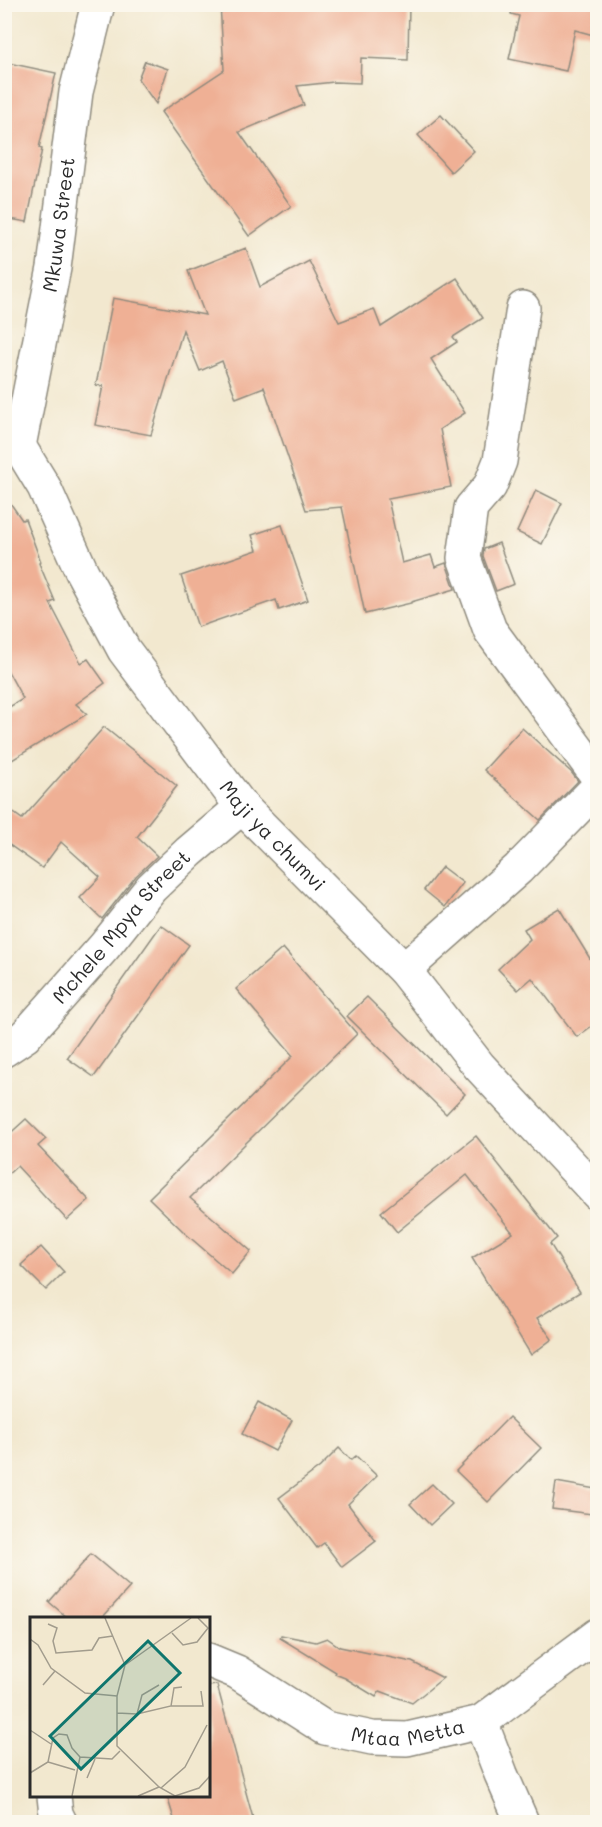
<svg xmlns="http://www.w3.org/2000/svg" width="602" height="1827" viewBox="0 0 602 1827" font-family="Mali,sans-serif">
	<rect width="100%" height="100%" fill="#fbf7ec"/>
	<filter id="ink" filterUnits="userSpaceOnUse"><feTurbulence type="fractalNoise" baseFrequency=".0167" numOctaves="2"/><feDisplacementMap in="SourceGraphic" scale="12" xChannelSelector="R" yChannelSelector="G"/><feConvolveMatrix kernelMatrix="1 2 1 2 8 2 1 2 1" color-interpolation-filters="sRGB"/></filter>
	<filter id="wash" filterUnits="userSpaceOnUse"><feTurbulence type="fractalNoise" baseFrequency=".008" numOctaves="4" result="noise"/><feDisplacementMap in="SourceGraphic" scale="24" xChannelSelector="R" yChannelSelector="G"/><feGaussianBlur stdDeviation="1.35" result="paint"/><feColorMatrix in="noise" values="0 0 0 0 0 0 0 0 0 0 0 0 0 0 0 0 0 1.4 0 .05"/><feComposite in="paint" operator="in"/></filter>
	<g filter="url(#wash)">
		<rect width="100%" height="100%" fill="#f2e8cf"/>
		<g id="blocks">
			<g fill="#efb095">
				<path d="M220 4H409L408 60 361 58 360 83 334 82 297 86 304 105 239 132 291 206 249 236 161 112 224 70Z"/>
				<path d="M512 4H597V36L575 30 566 71 509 59 519 16 511 14Z"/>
				<path d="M145 61 168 69 156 104 138 79Z"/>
				<path d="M4 62 56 73 39 148 42 149 27 222 4 218Z"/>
				<path d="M441 115 474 151 451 172 418 135Z"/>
				<path d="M246 248 260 287 309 261 339 322 374 309 381 327 457 278 483 318 453 337 457 342 431 359 465 413 440 429 451 487 388 499 402 563 431 555 435 567 446 563 455 589 411 602V603L365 614 342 507 306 510 264 387 236 398 222 361 200 371 183 330 151 435 95 425 103 386 96 385 113 298 205 315 188 271Z"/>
				<path d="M536 490 562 503 542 544 517 532Z"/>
				<path d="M4 494 22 520 25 519 41 562 39 563 55 601 50 603 81 663 88 659 105 683 76 704 87 714 4 765V710L23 699 4 664Z"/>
				<path d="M282 525 308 600 279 610 276 600 198 627 181 576 257 550 252 535Z"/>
				<path d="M499 543 514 584 496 591 483 556 484 549Z"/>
				<path d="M104 727 177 786 137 837 157 856 136 876 102 919 80 898 100 877 61 842 42 868 4 841V806L22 819Z"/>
				<path d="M522 728 571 772 578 781 540 820 484 770Z"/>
				<path d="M442 867 463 883 445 907 424 890Z"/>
				<path d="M559 908 597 970V1022L577 1037 532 978 518 990 498 969 530 939 524 929Z"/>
				<path d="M161 925 189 945 94 1077 67 1058Z"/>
				<path d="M283 948 357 1034 190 1198 251 1251 232 1274 186 1234 149 1198 293 1056 236 989Z"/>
				<path d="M367 997 465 1094 446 1114 347 1016Z"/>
				<path d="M26 1119 46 1139 38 1146 89 1200 67 1220 17 1166 4 1178V1139Z"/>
				<path d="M476 1136 557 1238 550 1244 580 1292 537 1318 552 1339 531 1355 472 1258 513 1233 467 1175 397 1232 381 1212Z"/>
				<path d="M41 1247 64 1272 46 1290 21 1265Z"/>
				<path d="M259 1402 292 1420 275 1451 242 1434Z"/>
				<path d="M509 1417 541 1448 488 1502 456 1471Z"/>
				<path d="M339 1448 351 1460 356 1456 377 1476 348 1504 376 1541 342 1567 324 1543 317 1548 279 1498 320 1467Z"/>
				<path d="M556 1482 596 1489 592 1514 552 1509Z"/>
				<path d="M432 1484 452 1504 430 1525 410 1504Z"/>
				<path d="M91 1554 130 1587 102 1618H68L49 1602Z"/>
				<path d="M281 1635 316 1642 327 1638 340 1647 412 1662 443 1678 412 1703 380 1691 376 1697 345 1678 335 1674 336 1672 280 1638Z"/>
				<path d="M217 1685 254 1822H175L167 1796H208V1686Z"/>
			</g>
		</g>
	</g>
	<g filter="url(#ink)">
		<use href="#blocks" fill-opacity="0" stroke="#8e8a7d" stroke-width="1.5"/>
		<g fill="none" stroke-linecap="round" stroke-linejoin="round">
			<g stroke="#8e8a7d" stroke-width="36">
				<g id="minor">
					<path d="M523 308 500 461 490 486 471 508 464 558 490 630 598 777"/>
					<path id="s1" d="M4 436 19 446 44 487 82 572 124 650 242 807 404 970 479 1066 598 1194"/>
					<path id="s2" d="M19 446 54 268 76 92 98 4"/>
					<path d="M404 970 518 869 598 787"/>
					<path id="s3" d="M4 1050 25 1036 104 947 151 888 189 852 242 807"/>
					<path id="s4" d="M208 1660 237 1672 325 1728 372 1738 407 1739 481 1722 598 1635"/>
					<path d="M481 1722 501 1774 522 1822"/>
					<path d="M54 1796 56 1814 60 1822"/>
				</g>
			</g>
			<use href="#minor" stroke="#fff" stroke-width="33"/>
		</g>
	</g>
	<g text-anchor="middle" stroke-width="5" stroke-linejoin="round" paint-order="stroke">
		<g font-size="20" fill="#2b2b2b" stroke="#fbf7ec">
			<text dy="7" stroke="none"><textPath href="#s2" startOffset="225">Mkuwa Street</textPath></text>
			<text dy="7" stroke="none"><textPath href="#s1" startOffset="486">Maji ya chumvi</textPath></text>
			<text dy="7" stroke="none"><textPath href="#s3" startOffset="171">Mchele Mpya Street</textPath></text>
			<text dy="7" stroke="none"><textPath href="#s4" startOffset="220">Mtaa Metta</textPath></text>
		</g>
	</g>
	<g transform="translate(30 1617)">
		<rect width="180" height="180" fill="#f2e8cf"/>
		<path fill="none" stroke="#a29c8d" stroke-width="1.5" d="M75 1 95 48 87 79V129L129 170 145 179 169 171 180 159M18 7 27 11 23 24 26 36 62 33 69 21 83 19M142 16 153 28 167 25 178 11 168 1M0 22 8 28 21 51 55 76 87 79M95 48 161 1M13 68 25 54M141 89H173L171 74M87 96 107 97 141 89 144 71 152 70M107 97 112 78 129 68M0 113 21 127M18 145 45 153M0 156 18 145 23 121 29 117 37 118 42 131 50 140 82 142 90 134M57 161 65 142M131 171 155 150 177 108M42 179 50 140M108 179 129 170"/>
		<path fill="#0f766e" fill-opacity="0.15" stroke="#0f766e" stroke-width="3" d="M118 24 150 56 51 152 20 119Z"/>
		<rect width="180" height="180" fill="none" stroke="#2b2b2b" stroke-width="3"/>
	</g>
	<rect width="602" height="1827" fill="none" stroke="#fbf7ec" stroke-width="24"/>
</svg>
